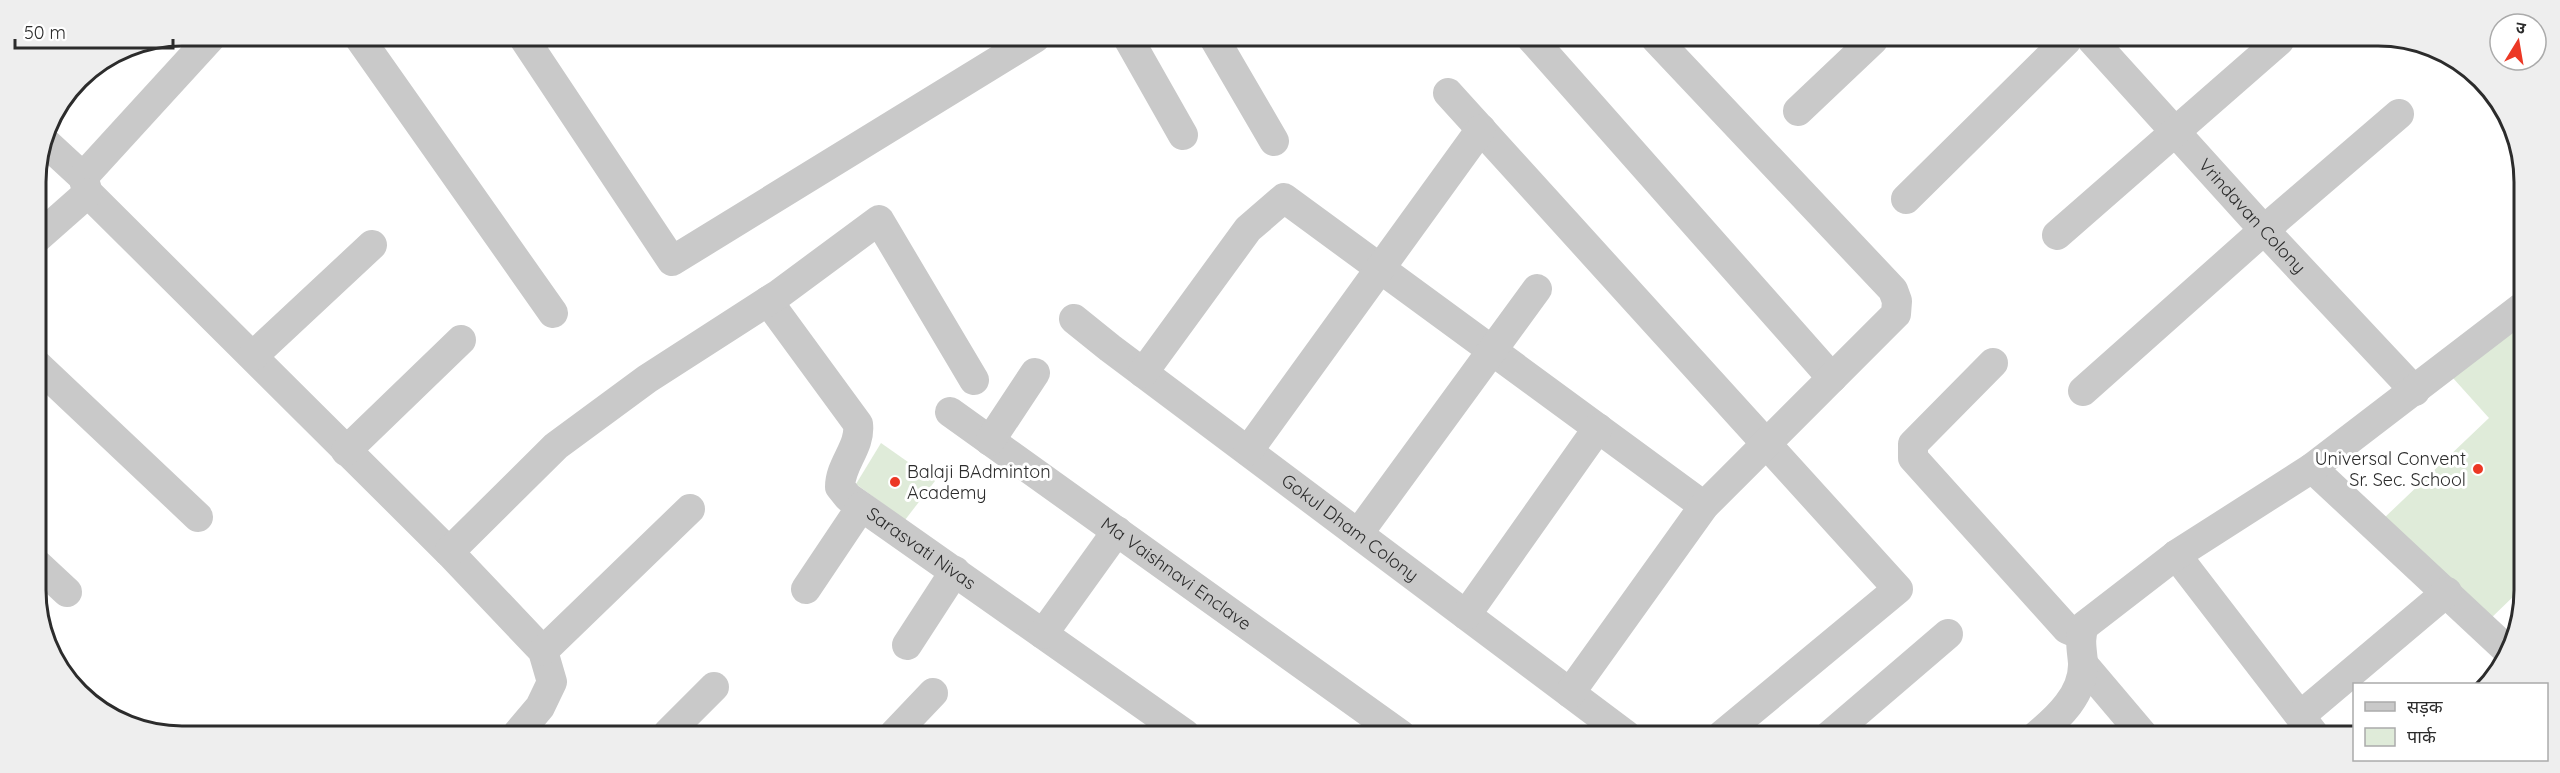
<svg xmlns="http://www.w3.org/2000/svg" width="2560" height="773" viewBox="0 0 2560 773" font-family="Quicksand,'Noto Sans Devanagari',sans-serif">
	<rect width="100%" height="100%" fill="#fff"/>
	<g fill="#dfebd9">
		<path d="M2514 329 2520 336 2519 591 2488 621 2382 520 2489 418 2453 378Z"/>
		<path d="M881 443 935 481 905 520 856 484Z"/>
	</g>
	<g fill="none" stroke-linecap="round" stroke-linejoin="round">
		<g stroke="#c9c9c9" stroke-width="30">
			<path d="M358 36 553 313"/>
			<path d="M523 37 672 261 1035 38"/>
			<path d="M1128 38 1183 135"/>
			<path d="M1214 38 1274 141"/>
			<path d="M1532 39 1832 378"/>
			<path id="s1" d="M2092 40 2264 230 2415 391"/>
			<path d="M1448 93 1898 589 1722 735"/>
			<path d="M1798 111 1873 40"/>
			<path d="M44 141 83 177 88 193 449 552 543 651 552 682 540 707 518 733"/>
			<path d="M83 177 212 36"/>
			<path d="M1906 199 2067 40"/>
			<path d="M2057 235 2279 41"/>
			<path d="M37 238 88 193"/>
			<path id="s2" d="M768 301 858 424C861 447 840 464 840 487L848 497 1185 734"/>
			<path id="s3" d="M1074 319 1110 348 1626 735"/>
			<path d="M253 356 372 245"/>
			<path d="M1993 363 1913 444V458L2067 629 2081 635"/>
			<path d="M37 365 198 517"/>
			<path d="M1143 373 1248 229 1284 198 1704 506"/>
			<path d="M2083 391 2264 230 2399 114"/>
			<path id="s4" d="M950 412 1401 735"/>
			<path d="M990 441 1035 373"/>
			<path d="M346 451 461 340"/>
			<path d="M1248 451 1481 129"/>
			<path d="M2312 468 2506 649"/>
			<path d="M1358 534 1537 289"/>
			<path d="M449 552 556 446 647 379 779 294 879 220 974 380"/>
			<path d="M2176 555 2316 737"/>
			<path d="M38 565 67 592"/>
			<path d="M806 589 861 507"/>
			<path d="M1466 615 1598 428"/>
			<path d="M1043 634 1117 531"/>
			<path d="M907 645 955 571"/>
			<path d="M543 651 690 509"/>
			<path d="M2083 664 2144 736"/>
			<path d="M1570 693 1704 506 1896 314 1897 301 1893 290 1656 39"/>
			<path d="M2300 716 2447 592"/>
			<path d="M668 733 714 687"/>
			<path d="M894 734 933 693"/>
			<path d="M1829 736 1948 634"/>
			<path d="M2036 736C2058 718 2084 694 2083 663 2082 649 2079 640 2084 626L2176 555 2312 468 2521 308"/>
		</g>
	</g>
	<g fill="#ec3825" stroke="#fff" stroke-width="2">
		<circle cx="2478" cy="469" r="6"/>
		<circle cx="895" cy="482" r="6"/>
	</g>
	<g text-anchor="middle" stroke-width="6" stroke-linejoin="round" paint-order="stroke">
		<g font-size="18" fill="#2c2c2c" stroke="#fff">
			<text dy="6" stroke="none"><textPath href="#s1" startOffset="238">Vrindavan Colony</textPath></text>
			<text dy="6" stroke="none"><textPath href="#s3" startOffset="346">Gokul Dham Colony</textPath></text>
			<text dy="6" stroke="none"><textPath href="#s2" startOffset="321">Sarasvati Nivas</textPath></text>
			<text dy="6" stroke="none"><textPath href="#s4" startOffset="278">Ma Vaishnavi Enclave</textPath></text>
		</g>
		<g font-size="18" fill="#2c2c2c" stroke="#fff" text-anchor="end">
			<text x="2466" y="465">Universal Convent<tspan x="2466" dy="21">Sr. Sec. School</tspan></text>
			<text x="907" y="478" text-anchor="start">Balaji BAdminton<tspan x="907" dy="21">Academy</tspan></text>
		</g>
	</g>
	<path d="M0 0H2560V773H0ZM182 46H2378A136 136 0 0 1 2514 182V590A136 136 0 0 1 2378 726H182A136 136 0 0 1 46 590V182A136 136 0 0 1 182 46Z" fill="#eee" fill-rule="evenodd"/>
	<path fill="none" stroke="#2c2c2c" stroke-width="3" d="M182 46H2378A136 136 0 0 1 2514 182V590A136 136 0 0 1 2378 726H182A136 136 0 0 1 46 590V182A136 136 0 0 1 182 46Z"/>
	<rect x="2353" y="683" width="195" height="78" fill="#ffffff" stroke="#ababab" stroke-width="1.5"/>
	<rect x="2365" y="702" width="30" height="9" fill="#c9c9c9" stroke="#ababab" stroke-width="1.5"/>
	<text x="2407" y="713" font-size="18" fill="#2c2c2c">सड़क</text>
	<rect x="2365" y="728" width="30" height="18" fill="#dfebd9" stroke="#ababab" stroke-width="1.5"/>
	<text x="2407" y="743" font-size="18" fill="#2c2c2c">पार्क</text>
	<g transform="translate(2518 42) rotate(11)"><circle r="28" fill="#ffffff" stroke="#ababab" stroke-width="1.5"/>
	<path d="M0-4.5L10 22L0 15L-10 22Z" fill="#ec3825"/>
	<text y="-9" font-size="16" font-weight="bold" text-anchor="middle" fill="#2c2c2c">उ</text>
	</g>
	<path d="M15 39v9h158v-9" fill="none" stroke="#2c2c2c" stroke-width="3"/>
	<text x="24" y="39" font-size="18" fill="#2c2c2c" stroke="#ffffff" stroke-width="4.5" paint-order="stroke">50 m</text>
</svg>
